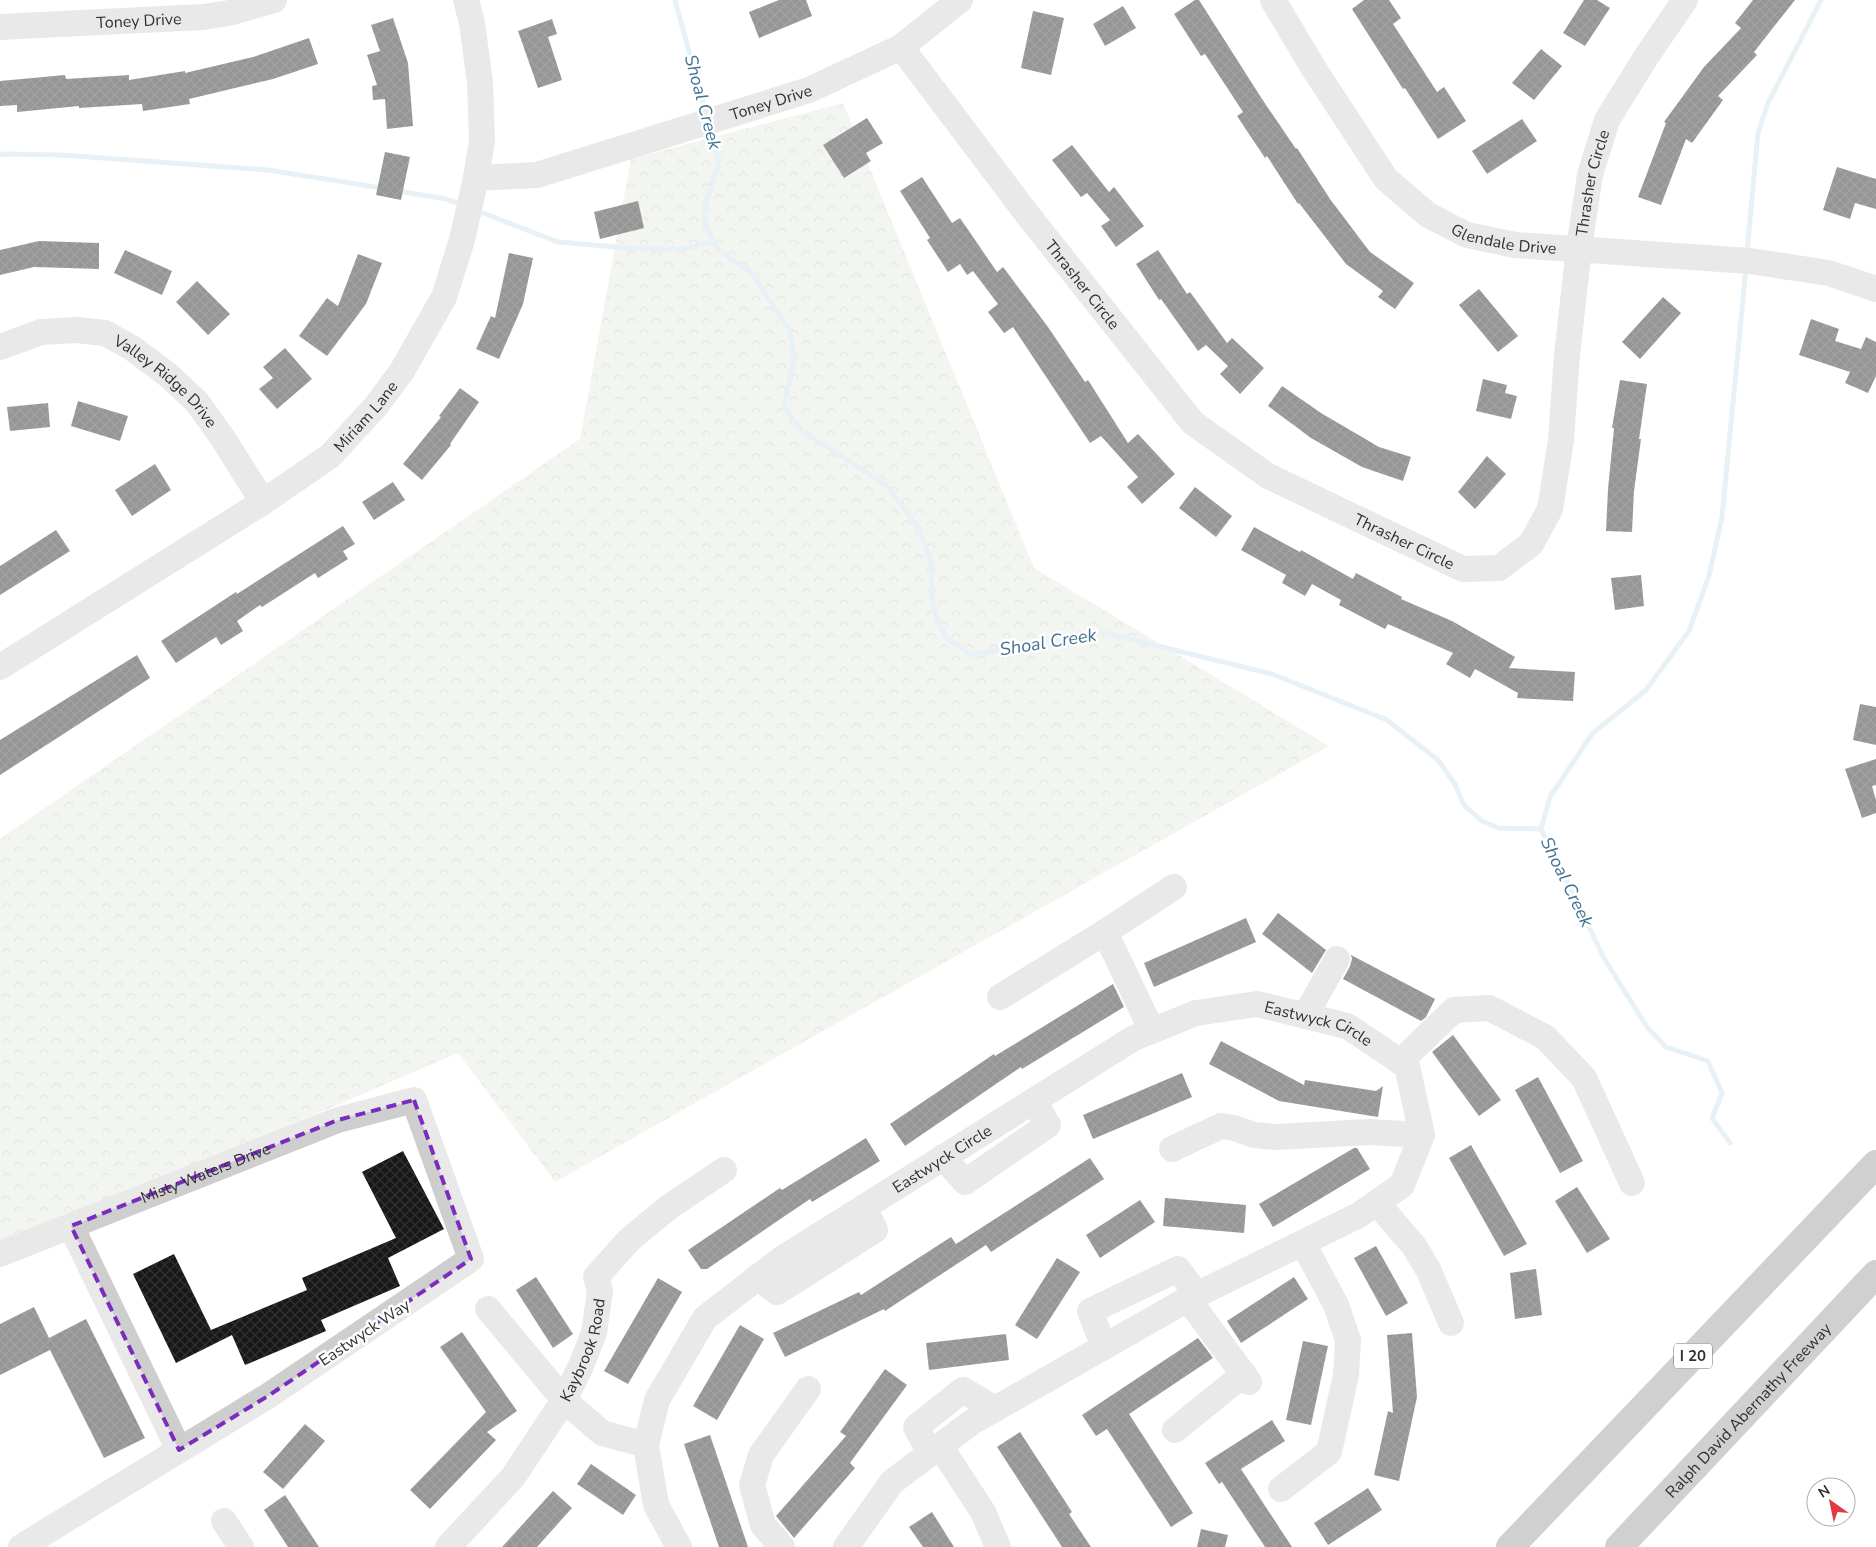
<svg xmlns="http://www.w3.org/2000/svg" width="1876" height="1547" viewBox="0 0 1876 1547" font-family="'Nunito Sans',sans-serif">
	<defs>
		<pattern id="forest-crowns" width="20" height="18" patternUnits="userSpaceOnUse" patternTransform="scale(1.25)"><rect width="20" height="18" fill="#e4eadd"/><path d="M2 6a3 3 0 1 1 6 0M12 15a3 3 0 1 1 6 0" fill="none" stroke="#c4c9be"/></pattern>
		<pattern id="building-cross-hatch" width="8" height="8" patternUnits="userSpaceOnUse" patternTransform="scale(1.25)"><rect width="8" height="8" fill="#181818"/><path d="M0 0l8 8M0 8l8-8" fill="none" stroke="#313131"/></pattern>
	</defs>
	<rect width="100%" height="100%" fill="#fff"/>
	<path fill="url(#forest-crowns)" d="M843 103 1034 568 1329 746 555 1182 458 1053 84 1214 0 1248V839L580 439 631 159Z"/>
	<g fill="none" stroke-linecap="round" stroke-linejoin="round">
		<g stroke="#cde0ec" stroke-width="5">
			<path d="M675 0 706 114"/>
			<path d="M710 129 719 161 706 202 705 225 719 251 752 273 790 331 794 359 784 407 803 432 886 485 918 527 931 561 932 599 939 624 947 638 971 655 1101 632 1272 674 1387 720 1438 760 1455 784 1464 805 1482 821 1499 828 1541 829"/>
			<path d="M0 155 4 154 62 155 268 170 382 188"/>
			<path d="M398 191 446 199 463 205"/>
			<path d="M475 210 558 242 639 249H683L714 241"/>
			<path d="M1747 252 1758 133 1768 103 1821 0"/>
			<path d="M1541 829 1550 797 1592 734 1646 690 1689 631 1709 576 1722 517 1746 268"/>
			<path d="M1541 829 1605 960 1647 1027 1666 1047 1708 1061 1722 1093 1712 1118 1730 1143"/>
		</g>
	</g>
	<g fill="url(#building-cross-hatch)">
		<path d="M779 0H806L812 16 759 38 749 12Z"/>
		<path d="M1195 0H1199L1262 99 1296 149 1297 148 1330 199 1370 252 1414 283 1395 309 1378 297 1383 291 1346 264 1299 203 1298 204 1267 156 1265 158 1237 116 1243 112 1205 54 1201 56 1174 14Z"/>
		<path d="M1364 0H1389L1401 18 1393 24 1437 92 1444 87 1466 121 1438 139 1405 88 1403 89 1352 9Z"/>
		<path d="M1584 0H1597L1610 8 1585 46 1563 33Z"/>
		<path d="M1753 0H1795L1754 52 1757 55 1718 96 1723 100 1692 143 1686 139 1661 205 1638 197 1666 123 1664 122 1704 67 1741 28 1735 23Z"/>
		<path d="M1123 6 1136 28 1105 46 1093 24Z"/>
		<path d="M1033 11 1064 18 1051 75 1021 68Z"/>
		<path d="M393 18 408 63 413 126 387 129 385 99 373 100 372 86 377 85 367 55 380 51 371 25Z"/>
		<path d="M552 19 557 34 548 37 562 80 538 88 518 31Z"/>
		<path d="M309 38 318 64 273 79 189 99 190 104 143 111 142 104 79 108V106L17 112V105L0 106V81L65 75 66 79 129 75V80L185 71V73L253 57Z"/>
		<path d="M1541 49 1562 66 1534 100 1512 83Z"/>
		<path d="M867 118 883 143 866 153 871 161 844 178 823 145Z"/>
		<path d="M1522 119 1537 141 1487 174 1472 151Z"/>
		<path d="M1072 145 1109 192 1114 187 1144 226 1116 247 1101 226 1110 220 1087 193 1081 197 1052 160Z"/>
		<path d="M385 152 410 157 401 200 376 195Z"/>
		<path d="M1837 167 1876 179V209L1855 203 1850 219 1823 210Z"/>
		<path d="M922 177 952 223 960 218 997 272 1003 267 1048 327 1085 382 1088 380 1128 443 1138 434 1175 474 1142 504 1127 487 1138 477 1101 436 1090 443 1013 327 1004 333 988 312 998 304 973 271 967 275 960 264 948 272 927 240 930 238 900 191Z"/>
		<path d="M638 201 644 228 600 239 594 212Z"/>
		<path d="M39 241 99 243V269L34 267 0 275V250Z"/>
		<path d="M125 250 172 271 162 295 114 273Z"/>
		<path d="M1158 250 1187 294 1190 292 1227 343 1232 338 1264 368 1240 394 1220 374 1228 366 1206 345 1198 351 1161 299 1159 300 1136 264Z"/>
		<path d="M509 253 533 258 523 304 499 359 476 349 491 316 495 318Z"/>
		<path d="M358 254 382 263 366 304 327 356 299 336 327 298 338 306Z"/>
		<path d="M197 281 230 314 208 335 176 302Z"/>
		<path d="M1479 289 1518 336 1498 352 1459 305Z"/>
		<path d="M1663 297 1681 313 1640 359 1622 342Z"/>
		<path d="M1811 319 1839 329 1835 341 1861 349 1866 337 1876 342V376L1868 393 1845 383 1850 372 1799 355Z"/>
		<path d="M285 348 312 379 277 409 259 389 273 378 263 367Z"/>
		<path d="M1483 379 1507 385 1505 393 1517 396 1511 419 1476 411Z"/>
		<path d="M1620 380 1647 384 1639 439H1641L1634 491 1632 532 1606 531 1608 489 1614 428H1612Z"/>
		<path d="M1282 386 1321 413 1379 447 1411 457 1403 481 1362 467 1311 438 1268 406Z"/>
		<path d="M460 388 479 402 450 444 451 445 422 480 403 464 441 417 439 416Z"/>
		<path d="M78 401 128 416 120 441 71 426Z"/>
		<path d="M48 403 50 427 10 431 7 407Z"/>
		<path d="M1487 456 1506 474 1475 509 1458 492Z"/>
		<path d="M155 464 171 490 132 516 115 490Z"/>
		<path d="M393 482 405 500 374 520 362 502Z"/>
		<path d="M1195 487 1232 516 1216 537 1179 508Z"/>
		<path d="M343 526 355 544 343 551 348 559 318 578 315 573 262 607 260 605 237 621 243 631 221 645 216 637 176 663 161 641 236 592 237 594Z"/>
		<path d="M1254 527 1300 552 1301 550 1353 579 1356 573 1402 597 1401 599 1452 621 1515 657 1509 668 1575 672 1573 701 1517 698 1518 693 1475 669 1470 678 1446 664 1453 653 1388 624 1385 629 1339 605 1341 600 1312 584 1305 596 1282 583 1286 575 1241 550Z"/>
		<path d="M56 530 70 551 0 595V566Z"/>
		<path d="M1641 575 1644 606 1615 610 1611 578Z"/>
		<path d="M137 655 150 678 0 775V740Z"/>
		<path d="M1860 704 1876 707V745L1853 740Z"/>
		<path d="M1876 759V785L1872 786 1876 800V813L1862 818 1845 769Z"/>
		<path d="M1278 913 1326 950 1312 973 1262 934Z"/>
		<path d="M1246 918 1256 942 1154 987 1144 963Z"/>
		<path d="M1351 955 1435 999 1426 1017 1421 1021 1343 979 1350 966 1352 959Z"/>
		<path d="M1113 984 1124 1007 1022 1069 1021 1067 905 1146 890 1124 994 1054 995 1056Z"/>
		<path d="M1453 1035 1501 1100 1479 1116 1432 1052Z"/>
		<path d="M1221 1041 1304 1085 1305 1080 1376 1091 1383 1086 1378 1117 1279 1101 1209 1064Z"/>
		<path d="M1182 1073 1192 1097 1093 1139 1083 1115Z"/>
		<path d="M1538 1077 1583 1161 1560 1173 1515 1090Z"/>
		<path d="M866 1138 880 1161 812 1202 810 1199 707 1269H701L688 1250 780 1188 782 1190Z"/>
		<path d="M1471 1145 1527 1244 1504 1256 1449 1158Z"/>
		<path d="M1354 1148H1357L1370 1169 1273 1227 1259 1204Z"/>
		<path d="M403 1151 444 1229 388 1258 400 1286 321 1320 326 1331 245 1365 232 1335 176 1363 133 1274 174 1254 211 1330 307 1290 302 1278 396 1238 362 1172Z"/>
		<path d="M1090 1158 1104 1179 991 1252 986 1245 885 1311 884 1309 785 1357 773 1333 859 1292 861 1295 951 1237 956 1244Z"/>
		<path d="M1577 1187 1610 1239 1587 1253 1555 1201Z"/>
		<path d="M1165 1198 1246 1205 1244 1233 1163 1226Z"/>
		<path d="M1140 1200 1155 1222 1100 1258 1086 1235Z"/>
		<path d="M1376 1246 1408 1303 1386 1316 1354 1258Z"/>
		<path d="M1057 1258 1080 1272 1037 1339 1015 1325Z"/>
		<path d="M1536 1269 1542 1315 1515 1319 1510 1273Z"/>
		<path d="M536 1277 573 1334 553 1348 516 1290Z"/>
		<path d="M1294 1277 1308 1299 1241 1343 1227 1321Z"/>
		<path d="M658 1278 682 1292 628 1384 604 1371Z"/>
		<path d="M34 1307 49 1338 86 1319 145 1438 104 1458 50 1350 0 1375V1324Z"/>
		<path d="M740 1325 764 1339 717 1420 693 1406Z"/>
		<path d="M462 1332 517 1411 487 1432 496 1440 430 1509 410 1490 486 1412 440 1347Z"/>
		<path d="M1412 1333 1417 1397 1399 1481 1374 1475 1388 1411 1393 1413 1387 1335Z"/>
		<path d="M1006 1334 1009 1360 929 1370 926 1343Z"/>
		<path d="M1198 1338 1213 1358 1129 1414 1193 1513 1171 1527 1107 1429 1096 1436 1082 1415Z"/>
		<path d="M1303 1341 1328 1346 1311 1425 1286 1420Z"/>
		<path d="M885 1369 907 1385 850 1463 855 1468 794 1538 776 1516 846 1436 840 1432Z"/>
		<path d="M1272 1420 1285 1441 1241 1469 1292 1547H1265L1222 1482 1219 1484 1205 1463Z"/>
		<path d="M305 1424 325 1441 283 1489 263 1472Z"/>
		<path d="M1020 1432 1072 1512 1069 1514 1091 1547H1062L997 1447Z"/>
		<path d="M710 1435 748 1547H719L684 1444Z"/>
		<path d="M591 1464 636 1495 623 1515 577 1484Z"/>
		<path d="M1368 1488 1382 1510 1328 1545 1314 1523Z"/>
		<path d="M553 1491 572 1508 537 1547H502Z"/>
		<path d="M285 1495 319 1547H288L264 1510Z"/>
		<path d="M932 1512 954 1547H923L909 1527Z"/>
		<path d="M1201 1529 1228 1535 1225 1547H1197Z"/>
	</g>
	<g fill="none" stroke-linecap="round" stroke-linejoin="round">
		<g stroke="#cecece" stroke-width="26">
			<path id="s1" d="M1273 0 1314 69 1386 179 1428 215 1467 235 1515 245 1750 261 1829 273 1876 289"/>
			<path id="s2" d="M0 27 203 17 229 13 274 0"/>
			<path id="s3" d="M901 47 1027 214 1193 423 1268 476 1463 569 1499 568 1531 544 1550 509 1561 440 1567 355 1579 248 1590 175 1607 120 1646 57 1685 0"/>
			<path id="s4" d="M476 178 537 175 809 90 901 47 960 0"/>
			<path id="s5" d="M0 347 41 332 77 330 105 333 132 348 168 375 197 402 222 437 263 502"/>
			<path id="s6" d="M0 667 263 502 330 456 376 406 402 371 444 297 462 240 476 178 482 140 480 83 472 23 466 0"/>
			<path d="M1000 997 1105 932"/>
			<path d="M1305 1016 1337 959"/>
			<path d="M1152 1031 1105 932 1174 887"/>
			<path d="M1400 1062 1454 1010 1489 1008 1545 1037 1584 1078 1632 1183"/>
			<path d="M1172 1149 1221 1126 1234 1128 1254 1135 1276 1137 1369 1132 1422 1135"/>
			<path d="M943 1157 965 1182 1048 1125 1034 1101"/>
			<path d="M1377 1203 1414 1246 1428 1269 1451 1323"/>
			<path d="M71 1226 179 1450"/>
			<path id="s7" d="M0 1254 338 1120 414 1100 471 1259 268 1396 21 1547"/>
			<path d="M757 1277 777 1292 875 1230 864 1207"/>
			<path d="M1188 1299 1249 1382"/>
			<path d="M488 1309 564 1400 602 1433 646 1445"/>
			<path d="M1104 1347 1090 1311 1178 1269 1197 1295"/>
			<path d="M1175 1430 1244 1374"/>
			<path d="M940 1446 983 1512 998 1547"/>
			<path d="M930 1453 916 1427 963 1390 995 1409"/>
			<path d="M1281 1489 1329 1452 1346 1375 1348 1340 1336 1305 1303 1243"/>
			<path d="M224 1521 241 1547"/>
			<path id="s8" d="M448 1547 513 1477 564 1400 580 1368 594 1333 600 1291 596 1277 629 1240 669 1207 724 1170"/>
			<path id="s9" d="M679 1547 656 1505 646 1445 657 1400 705 1318 783 1258 1134 1038 1196 1013 1257 1004 1347 1026 1407 1066 1422 1135 1402 1185 1359 1215 1188 1299 972 1422 892 1482 846 1547"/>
			<path d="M782 1547 763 1525 752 1485 761 1455 808 1389"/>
		</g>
		<g stroke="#989898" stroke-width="28">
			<path d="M1510 1547 1876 1164"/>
			<path id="s10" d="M1619 1547 1876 1274"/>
		</g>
	</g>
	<path d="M0 0H1876V1547H0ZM414 1100 471 1259 268 1396 179 1450 71 1226 338 1120Z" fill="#fff" fill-opacity=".55" fill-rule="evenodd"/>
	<path fill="none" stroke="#7b2cbf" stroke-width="4" stroke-dasharray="10 6" stroke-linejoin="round" d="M414 1100 471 1259 268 1396 179 1450 71 1226 338 1120Z"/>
	<g text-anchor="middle" stroke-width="5" stroke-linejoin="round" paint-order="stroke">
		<rect fill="#fff" stroke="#6f6f6f" stroke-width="1" x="1674" y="1343.5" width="38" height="25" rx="4"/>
		<g font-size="15" font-weight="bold" fill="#313131">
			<text x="1693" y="1361">I 20</text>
		</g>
		<g font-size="16" fill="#313131" stroke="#fff">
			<text dy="6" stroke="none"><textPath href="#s2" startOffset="139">Toney Drive</textPath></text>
			<text dy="6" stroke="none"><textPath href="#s4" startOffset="306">Toney Drive</textPath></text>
			<text dy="6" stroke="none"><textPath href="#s3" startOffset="1229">Thrasher Circle</textPath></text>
			<text dy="6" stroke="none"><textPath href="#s1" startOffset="348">Glendale Drive</textPath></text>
			<text dy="6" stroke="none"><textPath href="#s3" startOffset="299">Thrasher Circle</textPath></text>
			<text dy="6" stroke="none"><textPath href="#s5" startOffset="186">Valley Ridge Drive</textPath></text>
			<text dy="6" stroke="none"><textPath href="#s6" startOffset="445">Miriam Lane</textPath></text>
			<text dy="6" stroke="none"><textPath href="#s3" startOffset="719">Thrasher Circle</textPath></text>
			<text dy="6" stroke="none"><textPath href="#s9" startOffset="956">Eastwyck Circle</textPath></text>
			<text dy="6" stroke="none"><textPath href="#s9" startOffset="536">Eastwyck Circle</textPath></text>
			<text dy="6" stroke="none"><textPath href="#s7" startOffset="221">Misty Waters Drive</textPath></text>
			<text transform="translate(364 1332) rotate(-34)" y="6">Eastwyck Way</text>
			<text dy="6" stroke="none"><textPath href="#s8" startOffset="242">Kaybrook Road</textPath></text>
			<text dy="6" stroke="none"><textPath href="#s10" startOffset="188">Ralph David Abernathy Freeway</textPath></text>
		</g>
		<g font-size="18" font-style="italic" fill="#407292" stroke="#fff">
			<text transform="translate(703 102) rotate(75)" y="6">Shoal Creek</text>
			<text transform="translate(1048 642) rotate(-9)" y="6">Shoal Creek</text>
			<text transform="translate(1567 882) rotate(64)" y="6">Shoal Creek</text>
		</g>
	</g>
	<g transform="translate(1831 1502) rotate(327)"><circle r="24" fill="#ffffff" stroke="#adadad"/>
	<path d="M0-4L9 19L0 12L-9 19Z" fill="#e13a46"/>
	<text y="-8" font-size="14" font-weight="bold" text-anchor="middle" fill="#313131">N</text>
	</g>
</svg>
